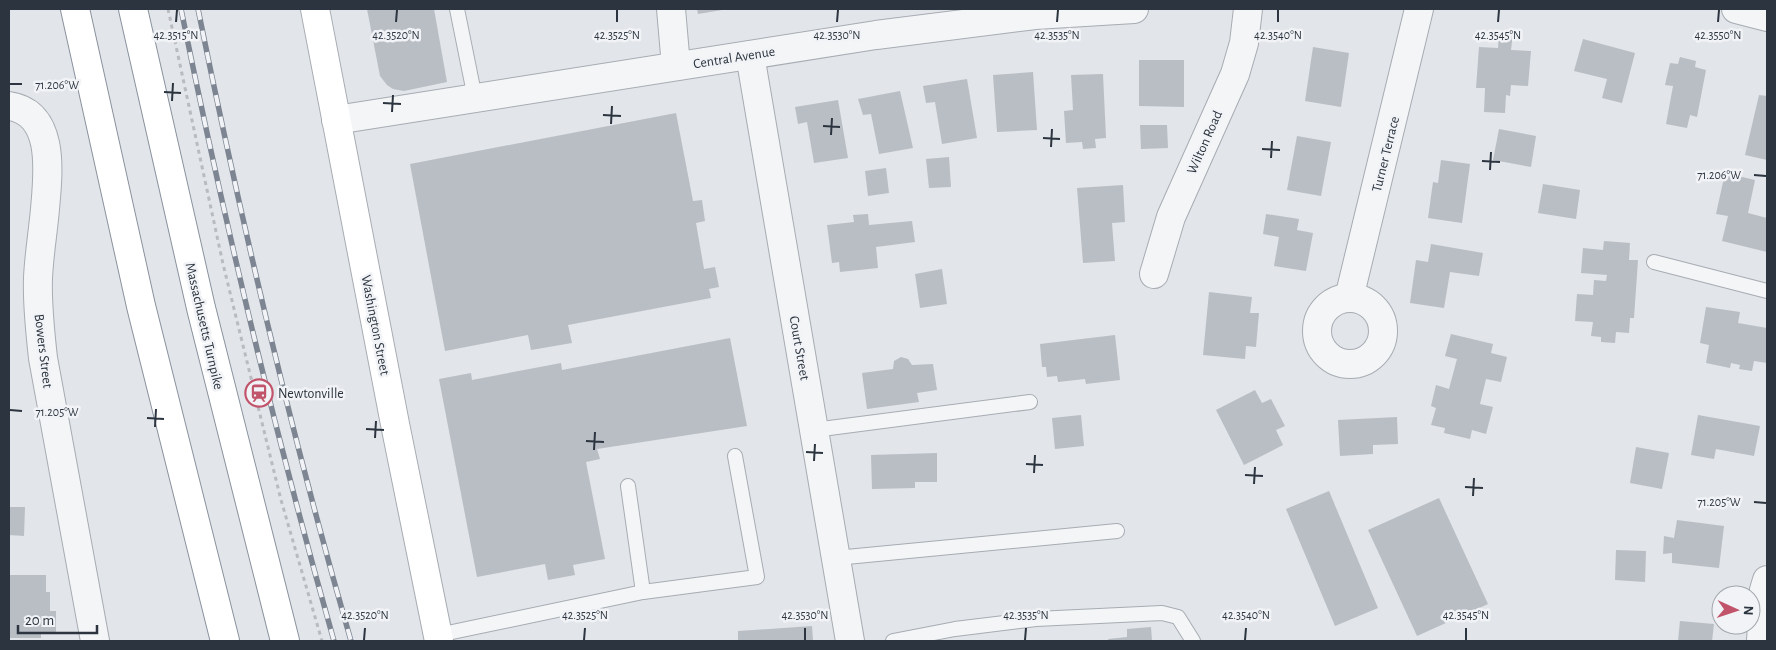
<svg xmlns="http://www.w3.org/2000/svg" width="1776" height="650" viewBox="0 0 1776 650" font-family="'Alegreya Sans',sans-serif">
	<rect width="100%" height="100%" fill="#e2e5e9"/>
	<g fill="#b9bec5">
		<path d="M367 9H434L447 82 404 91 393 89 387 85 380 76Z"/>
		<path d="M697 9H722V10L698 14Z"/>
		<path d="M1499 32 1513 33 1511 50 1531 51 1528 86 1511 85 1510 96 1506 95 1505 113 1484 112 1485 88H1476L1479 47 1498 48Z"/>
		<path d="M1583 39 1635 53 1622 103 1602 98 1607 79 1574 71Z"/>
		<path d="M1313 47 1349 53 1341 107 1305 101Z"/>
		<path d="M1680 57 1696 61 1695 67 1706 70 1697 117 1690 115 1687 128 1666 124 1673 86 1665 85 1670 63 1678 64Z"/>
		<path d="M1139 60H1184V107L1139 106Z"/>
		<path d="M1033 72 1037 130 997 132 993 75Z"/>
		<path d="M1103 74 1106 138 1095 139 1096 148 1083 149 1082 142 1066 143 1064 111 1073 110 1071 75Z"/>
		<path d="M967 79 977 138 942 144 935 102 926 103 923 86Z"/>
		<path d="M900 91 913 148 879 154 871 114 863 115 858 99Z"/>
		<path d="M1759 95 1767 96V160L1745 155Z"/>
		<path d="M838 100 848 158 814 163 807 122 798 124 795 107Z"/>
		<path d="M676 113 693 201 702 200 705 221 696 223 704 269 715 267 719 287 709 289 711 298 568 325 572 343 531 350 528 335 445 351 410 164Z"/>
		<path d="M1140 125H1167L1168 148 1141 149Z"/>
		<path d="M1499 129 1536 136 1531 167 1493 160Z"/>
		<path d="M1297 136 1331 142 1321 196 1287 190Z"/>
		<path d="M949 157 951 187 929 188 926 159Z"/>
		<path d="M1441 160 1470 164 1462 223 1428 218 1433 182 1438 183Z"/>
		<path d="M886 168 889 193 868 196 865 171Z"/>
		<path d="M1725 173 1755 180 1748 213 1767 218V252L1722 241 1728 216 1716 214Z"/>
		<path d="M1543 184 1580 190 1576 219 1538 213Z"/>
		<path d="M1123 185 1125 222 1112 223 1115 261 1083 263 1077 188Z"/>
		<path d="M868 214 869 225 912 221 915 242 876 247 878 268 840 272 839 262 832 263 827 225 854 222 853 215Z"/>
		<path d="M1266 214 1299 219 1297 230 1313 233 1306 271 1274 266 1279 237 1263 234Z"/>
		<path d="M1604 241 1630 243 1629 260H1638L1634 318H1630L1629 333 1616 332 1615 343 1601 342V337L1591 336 1593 322 1575 321 1577 294 1593 295 1594 280 1606 281 1607 275 1581 273 1583 248 1603 250Z"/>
		<path d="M1431 244 1483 253 1479 276 1450 272 1444 308 1410 303 1416 260 1428 262Z"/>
		<path d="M942 269 947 304 920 308 915 274Z"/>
		<path d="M1209 292 1252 297 1250 313H1259L1256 347 1246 346 1245 359 1203 355Z"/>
		<path d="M1706 307 1740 312 1738 323 1767 328V363L1754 361 1752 371 1739 369 1740 365 1731 363 1730 368 1706 363 1709 345 1700 343Z"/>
		<path d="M1451 334 1493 344 1491 353 1507 357 1501 382 1486 379 1480 404 1493 407 1486 434 1472 430 1470 439 1444 433 1445 428 1431 425 1436 408 1431 406 1436 385 1449 389 1457 359 1445 356Z"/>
		<path d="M1115 335 1120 380 1086 384 1085 379 1058 382 1057 376 1047 377 1046 367H1042L1040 344Z"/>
		<path d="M730 338 747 426 597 449 600 459 586 462 605 559 573 565 575 575 548 580 545 564 477 577 439 379 471 373 472 380 561 363 562 370Z"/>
		<path d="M901 357 908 359 912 365 933 364 937 390 917 393 919 402 867 409 862 373 893 369 894 361Z"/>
		<path d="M1255 390 1262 403 1271 399 1285 426 1276 430 1283 445 1244 465 1216 410Z"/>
		<path d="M1081 415 1084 446 1055 449 1052 418Z"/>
		<path d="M1698 415 1760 426 1754 456 1716 449 1714 459 1691 455Z"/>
		<path d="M1397 417 1398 444 1373 445V454L1340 456 1338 420Z"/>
		<path d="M1636 447 1669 453 1662 489 1630 483Z"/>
		<path d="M937 453V482H915V488L872 489 871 455Z"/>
		<path d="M1329 491 1378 608 1335 626 1286 509Z"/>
		<path d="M1439 498 1488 604 1417 636 1368 530Z"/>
		<path d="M9 507H25L24 536 9 535Z"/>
		<path d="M1677 520 1724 526 1719 568 1672 563V553L1663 554 1664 536 1674 538Z"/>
		<path d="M1616 550 1646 551 1645 582 1615 580Z"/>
		<path d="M9 575H46V592H50V611H56V632H41V638H9Z"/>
		<path d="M1680 621 1714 624 1712 641H1678Z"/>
		<path d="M812 626 813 641H738V631Z"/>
		<path d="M1151 627 1152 641H1109L1108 639 1127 637V629Z"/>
	</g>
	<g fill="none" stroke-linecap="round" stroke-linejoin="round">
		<g stroke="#a7acb3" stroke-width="16">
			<g id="lane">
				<path d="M457 9 475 98"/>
				<path d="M1654 262 1767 291"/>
				<path d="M814 430 1030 402"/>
				<path d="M628 486 643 592"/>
				<path d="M836 558 1117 531"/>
				<path d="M438 635 643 592 757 577 735 456"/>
				<path d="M893 641 955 629 1036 619 1162 613 1178 617 1193 641"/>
			</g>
		</g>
		<g stroke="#a7acb3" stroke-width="30">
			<g id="street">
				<path d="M671 9 676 66"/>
				<path d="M1736 9 1767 17"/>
				<path d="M750 55 850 641"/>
				<path d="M9 106C56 113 48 174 45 209 43 232 39 255 38 278 37 305 40 331 43 358L95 641"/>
				<path d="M336 120 876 35 1035 15 1134 9"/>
				<path d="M1154 274 1171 217 1235 74 1244 43 1248 9"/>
				<path d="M1349 298 1419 9"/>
				<circle cx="1350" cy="331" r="33"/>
				<path d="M1761 641 1764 590 1767 580"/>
			</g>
		</g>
		<g stroke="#a7acb3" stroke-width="30">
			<path id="secondary" d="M315 9 395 424 439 641"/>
		</g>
		<g stroke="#8a939e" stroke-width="30">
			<g id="highway">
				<path d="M75 9 141 306 225 641"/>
				<path d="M133 9 201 308 285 641"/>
			</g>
		</g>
		<path stroke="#b8bbc0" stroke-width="3" stroke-dasharray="4 4" stroke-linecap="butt" d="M168 9 223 264 281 500 322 641"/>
		<use href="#lane" stroke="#f4f5f7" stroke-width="14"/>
		<use href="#street" stroke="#f4f5f7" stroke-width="28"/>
		<use href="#secondary" stroke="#fff" stroke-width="28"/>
		<use href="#highway" stroke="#fff" stroke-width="28"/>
		<g stroke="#7c8591" stroke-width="5.5">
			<g id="rail">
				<path d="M181 9C224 221 275 433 334 641"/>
				<path d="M198 9C241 221 291 433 351 641"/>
			</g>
		</g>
		<use href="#rail" stroke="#f1f3f6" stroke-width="4" stroke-dasharray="11" stroke-linecap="butt"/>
	</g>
	<path fill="none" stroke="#2b343f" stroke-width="2" d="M176 22 177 10M396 22 397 10M617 22V10M837 22 838 10M1057 22 1058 10M1278 22V10M1498 22 1499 10M1718 22 1719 10M10 84H22M164 92 181 93M172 101 173 83M383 103 401 104M392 112 393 95M603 115 621 116M611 124 612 106M823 126 840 127M831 135 832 118M1043 138 1060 139M1051 147 1052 129M1262 149 1280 150M1271 158 1272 141M1482 161 1500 162M1490 170 1491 152M1754 175 1766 176M10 410 22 411M147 418 164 419M155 427 156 409M366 429 384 430M375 438 376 421M586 441 604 442M594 450 595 432M806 452 823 453M814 461 815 444M1026 464 1043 465M1034 473 1035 455M1245 475 1263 476M1254 484 1255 467M1465 487 1483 488M1473 496 1474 478M1754 502 1766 503M364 640 365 628M584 640 585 628M805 640V628M1025 640 1026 628M1245 640 1246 628M1466 640V628"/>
	<defs>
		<g id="station-ring" transform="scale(1.4375)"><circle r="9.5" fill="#f1f3f6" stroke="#c1536a" stroke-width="1.5"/><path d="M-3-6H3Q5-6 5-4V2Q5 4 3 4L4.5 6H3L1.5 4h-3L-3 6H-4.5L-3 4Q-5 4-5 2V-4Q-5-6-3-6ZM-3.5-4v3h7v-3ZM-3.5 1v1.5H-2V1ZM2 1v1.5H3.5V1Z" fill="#c1536a"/></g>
	</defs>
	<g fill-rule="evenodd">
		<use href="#station-ring" x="259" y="393"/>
	</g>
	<g text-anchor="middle" stroke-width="5" stroke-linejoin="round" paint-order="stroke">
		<g font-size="14" fill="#2b343f" stroke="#f1f3f6">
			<text transform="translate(734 57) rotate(-9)" y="5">Central Avenue</text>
			<text transform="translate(1204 142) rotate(-66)" y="5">Wilton Road</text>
			<text transform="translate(1385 154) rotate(-76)" y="5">Turner Terrace</text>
			<text transform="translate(376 325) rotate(79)" y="5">Washington Street</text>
			<text transform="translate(205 326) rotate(77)" y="5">Massachusetts Turnpike</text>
			<text transform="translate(800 348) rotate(80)" y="5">Court Street</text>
			<text transform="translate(44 351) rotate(83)" y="5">Bowers Street</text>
		</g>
		<g font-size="14" fill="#2b343f" stroke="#f1f3f6" text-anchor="start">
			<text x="278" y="398">Newtonville</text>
		</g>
	</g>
	<g font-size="12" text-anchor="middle" fill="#2b343f" stroke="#f1f3f6" stroke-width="5" stroke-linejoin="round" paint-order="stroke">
		<text x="176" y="39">42.3515°N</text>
		<text x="396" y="39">42.3520°N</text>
		<text x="617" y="39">42.3525°N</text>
		<text x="837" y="39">42.3530°N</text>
		<text x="1057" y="39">42.3535°N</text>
		<text x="1278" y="39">42.3540°N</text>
		<text x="1498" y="39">42.3545°N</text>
		<text x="1718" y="39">42.3550°N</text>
		<text x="57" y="89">71.206°W</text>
		<text x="1719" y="179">71.206°W</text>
		<text x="57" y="416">71.205°W</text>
		<text x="1719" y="506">71.205°W</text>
		<text x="365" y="619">42.3520°N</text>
		<text x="585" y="619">42.3525°N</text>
		<text x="805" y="619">42.3530°N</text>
		<text x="1026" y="619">42.3535°N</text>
		<text x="1246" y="619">42.3540°N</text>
		<text x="1466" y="619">42.3545°N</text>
	</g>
	<rect width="1776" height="650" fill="none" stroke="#2b343f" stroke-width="20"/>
	<g transform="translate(1736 610) rotate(93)"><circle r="24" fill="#f1f3f6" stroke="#a2a7ad"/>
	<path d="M0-4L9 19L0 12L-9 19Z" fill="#c1536a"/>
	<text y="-8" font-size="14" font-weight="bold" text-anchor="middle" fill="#2b343f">N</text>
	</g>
	<path d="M18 625v8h79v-8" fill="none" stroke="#2b343f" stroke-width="2.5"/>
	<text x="25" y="625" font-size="15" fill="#2b343f" stroke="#f1f3f6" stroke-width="4" paint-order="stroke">20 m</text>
</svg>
